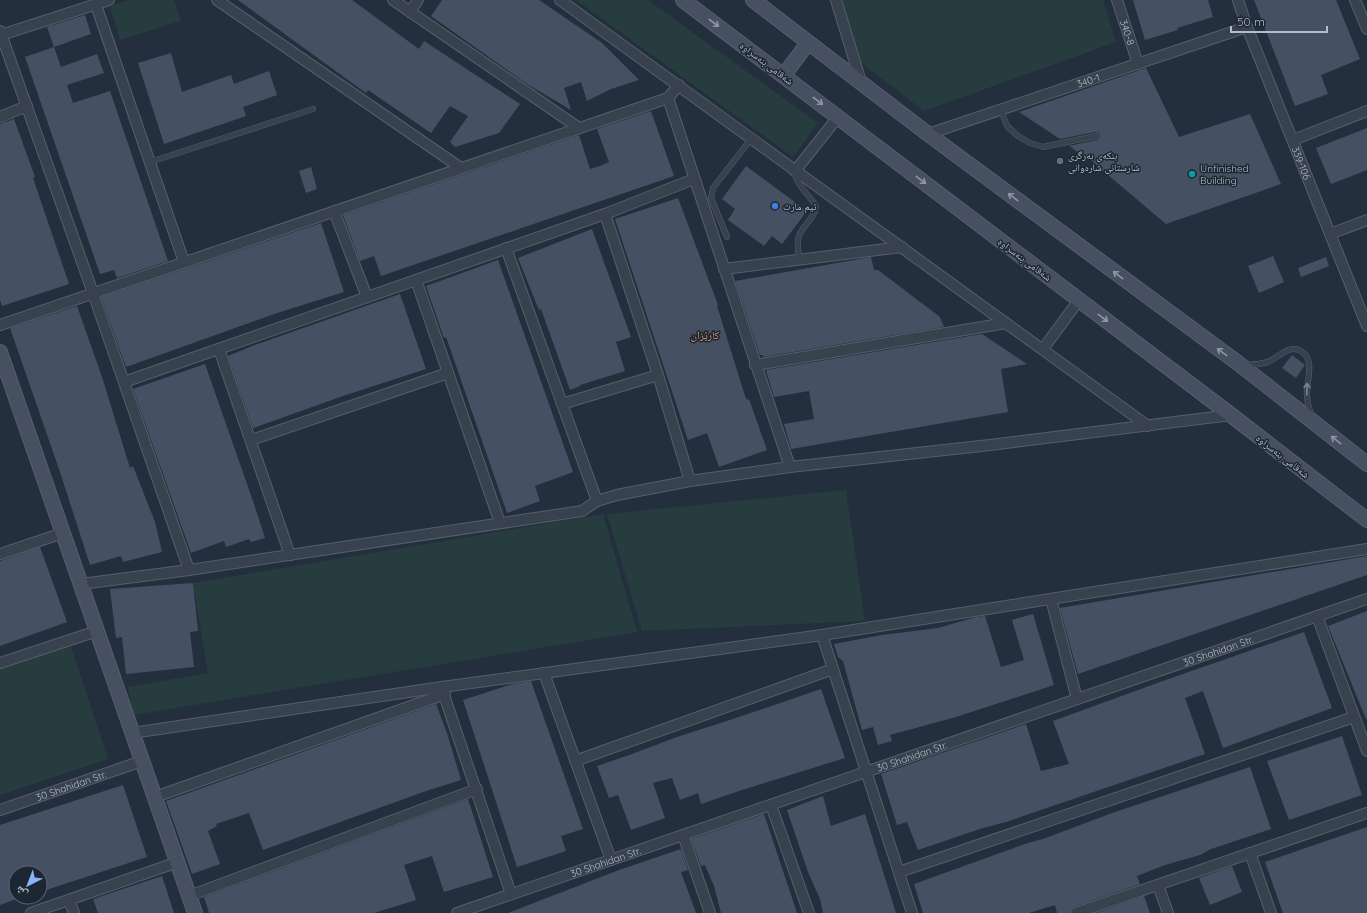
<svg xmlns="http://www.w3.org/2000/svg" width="1367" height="913" viewBox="0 0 1367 913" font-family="Quicksand,'Noto Naskh Arabic',sans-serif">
	<rect width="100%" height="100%" fill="#242f3e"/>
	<g fill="#263c3f">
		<path d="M129 0H174L181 21 120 40 110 6Z"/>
		<path d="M576 0H648L818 123 793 157Z"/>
		<path d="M840 0H1103L1116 42 924 111 860 62Z"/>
		<path d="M846 490 865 621 642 631 607 514Z"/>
		<path d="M603 514 637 632 133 715 128 687 208 673 193 583Z"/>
		<path d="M71 646 108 759 0 795V669Z"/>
	</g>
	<g fill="#455162">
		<path d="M238 0H352L419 49 424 41 520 104 499 133 455 147 450 142 468 116 450 106 431 133 368 90 366 93Z"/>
		<path d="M442 0H539L602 43 639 80 611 89 587 101 581 82 564 88 571 110 527 84 431 16Z"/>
		<path d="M1133 0H1208L1213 17 1177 28 1178 30 1145 40Z"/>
		<path d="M1254 0H1336L1360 59 1321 75 1328 94 1295 106Z"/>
		<path d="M85 15 91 34 54 47 61 67 97 54 104 73 67 85 73 103 110 91 168 261 117 278 114 270 100 274 25 57 54 47 47 27Z"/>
		<path d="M171 53 182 92 231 75 234 84 269 71 277 95 243 107 246 116 164 144 138 63Z"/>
		<path d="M1146 68 1179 137 1250 114 1281 184 1166 224 1095 164 1069 146 1097 140 1100 137 1099 133 1095 132 1060 139 1019 112Z"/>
		<path d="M651 111 674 176 381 276 374 256 360 261 343 215 579 135 590 169 600 166 609 162 597 129Z"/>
		<path d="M14 119 35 177 33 178 69 284 2 306 0 300V124Z"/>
		<path d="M1367 128V170L1331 184 1316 148Z"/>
		<path d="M746 166 807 211 782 244 772 236 764 246 728 220 735 209 722 199Z"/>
		<path d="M311 167 317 189 306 193 299 171Z"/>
		<path d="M678 198 718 305 717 306 745 396 747 400 749 399 767 450 719 467 707 433 688 440 615 219Z"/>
		<path d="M321 223 344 292 277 313 126 367 101 297Z"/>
		<path d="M592 229 631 337 616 342 625 371 580 385V386L570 390 541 309 539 310 518 258Z"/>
		<path d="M1273 256 1284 282 1259 293 1248 266Z"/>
		<path d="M871 257 874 270H878L940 317 944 327 763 357V355H760L735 281Z"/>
		<path d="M1326 257 1329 266 1301 277 1298 268Z"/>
		<path d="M498 260 573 472 535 486 540 501 507 513 453 357 446 337 444 338 426 286Z"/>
		<path d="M400 294 426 369 343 396 253 428 228 356 255 345Z"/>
		<path d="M77 306 103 380 130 468 133 466 155 522 162 552 123 562 121 556 90 565 60 472 10 328Z"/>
		<path d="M982 334 1027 364 1001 369 1008 412 791 449 784 424 814 419 809 391 774 397 766 370Z"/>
		<path d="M1292 355 1305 365 1296 378 1282 368Z"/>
		<path d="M205 364 254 504 265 538 251 542 249 539 226 547 224 541 191 553 133 389Z"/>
		<path d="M40 547 67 622 0 646V561Z"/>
		<path d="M1367 556V575L1078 674 1060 608Z"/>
		<path d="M193 583 198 631 190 632 194 667 126 674 122 637 116 638 110 589Z"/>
		<path d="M1367 611V719H1366L1328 626Z"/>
		<path d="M1033 614 1054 685 956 717 890 735 892 741 878 745 873 727 862 730 843 661 838 657 834 644 882 635 938 628 976 617 985 616 1001 667 1024 660 1012 620Z"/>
		<path d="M1304 632 1332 708 1223 748 1203 691 1185 698 1205 754 1006 822 980 829 918 850 907 822 897 825 881 774 1026 724 1041 771 1069 764 1053 721 1160 682Z"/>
		<path d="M531 681 583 829 561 836 566 851 517 867 463 700 512 684Z"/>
		<path d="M821 689 845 758 739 791 701 804 698 793 680 800 672 778 653 783 665 818 631 830 618 795 609 798 597 766 632 754 677 737 739 717Z"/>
		<path d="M436 704 447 733 461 780 426 791 263 850 249 813 216 824 217 826 208 831 220 864 192 874 166 801Z"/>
		<path d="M1342 736 1362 795 1289 820 1267 761Z"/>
		<path d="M1250 767 1271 829 1211 849 1200 855 1165 865 1137 876 1140 884 1074 907 1071 909 1070 913H1057L1055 905 1029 913H923L914 884 1028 843 1043 839 1115 812Z"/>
		<path d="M123 785 147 857 40 892V873H16V899L0 905V825Z"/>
		<path d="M823 796 831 826 865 814 896 913H823L820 899 808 872 787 810Z"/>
		<path d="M468 799 493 877 444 892 432 856 404 865 416 900 374 913H209L204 897Z"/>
		<path d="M764 814 797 913H721L714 886 705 865 701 866 691 839Z"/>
		<path d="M1367 827V913H1283L1265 862Z"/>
		<path d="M681 849 688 870 681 872 696 913H508L619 870Z"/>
		<path d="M1232 866 1242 892 1210 905 1199 878Z"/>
		<path d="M162 876 174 913H98L93 899Z"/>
		<path d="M1144 896 1150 913H1096Z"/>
	</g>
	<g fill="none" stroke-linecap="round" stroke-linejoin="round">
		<g stroke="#565f6c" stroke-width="6">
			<g id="lane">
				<path d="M1001 110 1007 126 1018 136 1030 143 1043 147 1096 136"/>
				<path d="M150 162 313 109"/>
				<path d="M795 171C796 186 809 194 816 206 815 218 803 225 799 236 796 243 799 252 799 259"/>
				<path d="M727 237 711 198 713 188 751 139"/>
				<path d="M1246 365C1254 365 1261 364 1268 362 1279 357 1289 344 1301 351 1316 360 1306 381 1307 395 1307 402 1309 409 1312 416"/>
			</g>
		</g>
		<g stroke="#565f6c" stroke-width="12">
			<g id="street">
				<path d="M217 0 461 168"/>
				<path d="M393 0 579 128"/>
				<path d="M560 0 1148 426"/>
				<path d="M836 0 861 82"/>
				<path id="s1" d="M1117 0 1138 64"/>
				<path id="s2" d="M1238 0 1247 27 1367 326"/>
				<path d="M1355 0 1367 29"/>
				<path d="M96 5 184 262"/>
				<path d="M410 12 418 0"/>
				<path d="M0 31 93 293 189 570"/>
				<path d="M1 35 109 0"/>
				<path d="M668 98 790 467"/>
				<path d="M0 117 27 106"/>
				<path id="s3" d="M928 134 1247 27"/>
				<path d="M1293 140 1367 111"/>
				<path d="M795 171 838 117"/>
				<path d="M334 211 367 297"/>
				<path d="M605 214 658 375 690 481"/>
				<path d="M1330 234 1367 220"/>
				<path d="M506 248 597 501"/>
				<path d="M724 269 902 247"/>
				<path d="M416 280 500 523"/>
				<path d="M0 325 668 98 679 85"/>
				<path d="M219 349 290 555"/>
				<path d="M1043 349 1079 300"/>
				<path d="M755 365 1006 323"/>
				<path d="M124 382 605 214 694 179"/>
				<path d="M562 404 658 375"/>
				<path d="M251 440 448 373"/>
				<path d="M0 554 63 533"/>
				<path d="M81 584 189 570 582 511 597 501 617 495 690 481 790 467 990 445 1231 415"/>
				<path d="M1051 599 1077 699"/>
				<path d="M1317 616 1367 751"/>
				<path d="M822 635 912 913"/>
				<path d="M0 663 97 631"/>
				<path d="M544 673 611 860"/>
				<path d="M442 689 511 894"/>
				<path d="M132 733 442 687 822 635 1367 549"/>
				<path d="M575 761 833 669"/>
				<path d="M155 797 445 694"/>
				<path d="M771 805 809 913"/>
				<path id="s4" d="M0 810 142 761"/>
				<path d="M683 835 710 913"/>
				<path d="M1250 853 1271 913"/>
				<path d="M899 872 1354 717"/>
				<path d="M1158 885 1168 913"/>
				<path d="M189 896 477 789"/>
				<path d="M69 900 74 913"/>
				<path d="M31 913 178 862"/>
				<path id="s5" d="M457 913 1367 599"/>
				<path d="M1076 913 1367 813"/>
			</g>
		</g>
		<g stroke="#565f6c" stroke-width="16">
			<g id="secondary">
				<path d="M683 0 1231 415 1367 520"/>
				<path d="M753 0 928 134 1238 363 1367 464"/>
				<path d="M784 75 808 43"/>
				<path d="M0 352 195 913"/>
			</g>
		</g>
		<use href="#lane" stroke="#38414e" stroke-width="5"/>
		<use href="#street" stroke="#38414e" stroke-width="10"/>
		<use href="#secondary" stroke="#465061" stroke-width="14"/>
	</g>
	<defs><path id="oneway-shaft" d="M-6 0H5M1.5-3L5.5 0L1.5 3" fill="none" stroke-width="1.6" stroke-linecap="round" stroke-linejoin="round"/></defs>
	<g stroke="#8e96a5">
		<use href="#oneway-shaft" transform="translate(714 23) rotate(37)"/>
		<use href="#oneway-shaft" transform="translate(818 101) rotate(37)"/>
		<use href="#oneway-shaft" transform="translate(921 180) rotate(37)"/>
		<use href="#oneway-shaft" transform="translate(1013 197) rotate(-143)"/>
		<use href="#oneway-shaft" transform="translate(1118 275) rotate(-143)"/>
		<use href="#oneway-shaft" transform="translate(1103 318) rotate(37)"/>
		<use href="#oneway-shaft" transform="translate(1222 352) rotate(-144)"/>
		<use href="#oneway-shaft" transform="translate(1336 440) rotate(-142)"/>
	</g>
	<use stroke="#7c8592" href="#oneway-shaft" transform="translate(1307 389) rotate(-88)"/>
	<circle fill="#5c6f8a" stroke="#1d2633" stroke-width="1.5" cx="1060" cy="161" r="4"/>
	<circle fill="#0f9aa8" stroke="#1d2633" stroke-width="1.5" cx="1192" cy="174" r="4"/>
	<circle fill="#3f7fe0" stroke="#1d2633" stroke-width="1.5" cx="775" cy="206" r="4"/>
	<g text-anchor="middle" stroke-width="3" stroke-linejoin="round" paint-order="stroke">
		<g font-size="10" fill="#b4bcc9" stroke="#1d2633">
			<text dy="4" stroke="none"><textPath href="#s1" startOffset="34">340-8</textPath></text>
			<text transform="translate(767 63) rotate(37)" y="4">شەقامی بنەسراوە</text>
			<text dy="4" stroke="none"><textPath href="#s3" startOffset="169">340-1</textPath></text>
			<text dy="4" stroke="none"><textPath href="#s2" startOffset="175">339-106</textPath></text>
			<text transform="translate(1025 259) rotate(37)" y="4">شەقامی بنەسراوە</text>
			<text transform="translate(1283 456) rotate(38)" y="4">شەقامی بنەسراوە</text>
			<text dy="4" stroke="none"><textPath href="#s5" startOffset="805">30 Shahidan Str.</textPath></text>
			<text dy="4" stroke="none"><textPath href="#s5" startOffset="481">30 Shahidan Str.</textPath></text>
			<text dy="4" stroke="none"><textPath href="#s4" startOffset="75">30 Shahidan Str.</textPath></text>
			<text dy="4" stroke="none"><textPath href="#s5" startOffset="157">30 Shahidan Str.</textPath></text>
		</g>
		<g font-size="10" fill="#b4bcc9" stroke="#1d2633" text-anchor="start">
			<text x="1068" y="159">بنكەی بەرگری<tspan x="1068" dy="12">شارستانی شارەوانی</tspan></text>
			<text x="1200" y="172">Unfinished<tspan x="1200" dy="12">Building</tspan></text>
			<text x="783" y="210">تيم مارت</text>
		</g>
		<g font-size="11" fill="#d59563" stroke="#1d2633">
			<text x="705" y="339">کارێزان</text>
		</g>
	</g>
	<g transform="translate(28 885) rotate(222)"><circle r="19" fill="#1d2633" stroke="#59626f"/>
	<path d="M0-3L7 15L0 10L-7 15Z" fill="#8ab4f8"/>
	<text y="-6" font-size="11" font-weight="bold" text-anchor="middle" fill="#b4bcc9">ش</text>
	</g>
	<path d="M1231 26v6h96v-6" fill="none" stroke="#b4bcc9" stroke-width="2"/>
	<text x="1237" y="26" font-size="12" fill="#b4bcc9" stroke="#1d2633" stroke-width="3" paint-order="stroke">50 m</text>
</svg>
